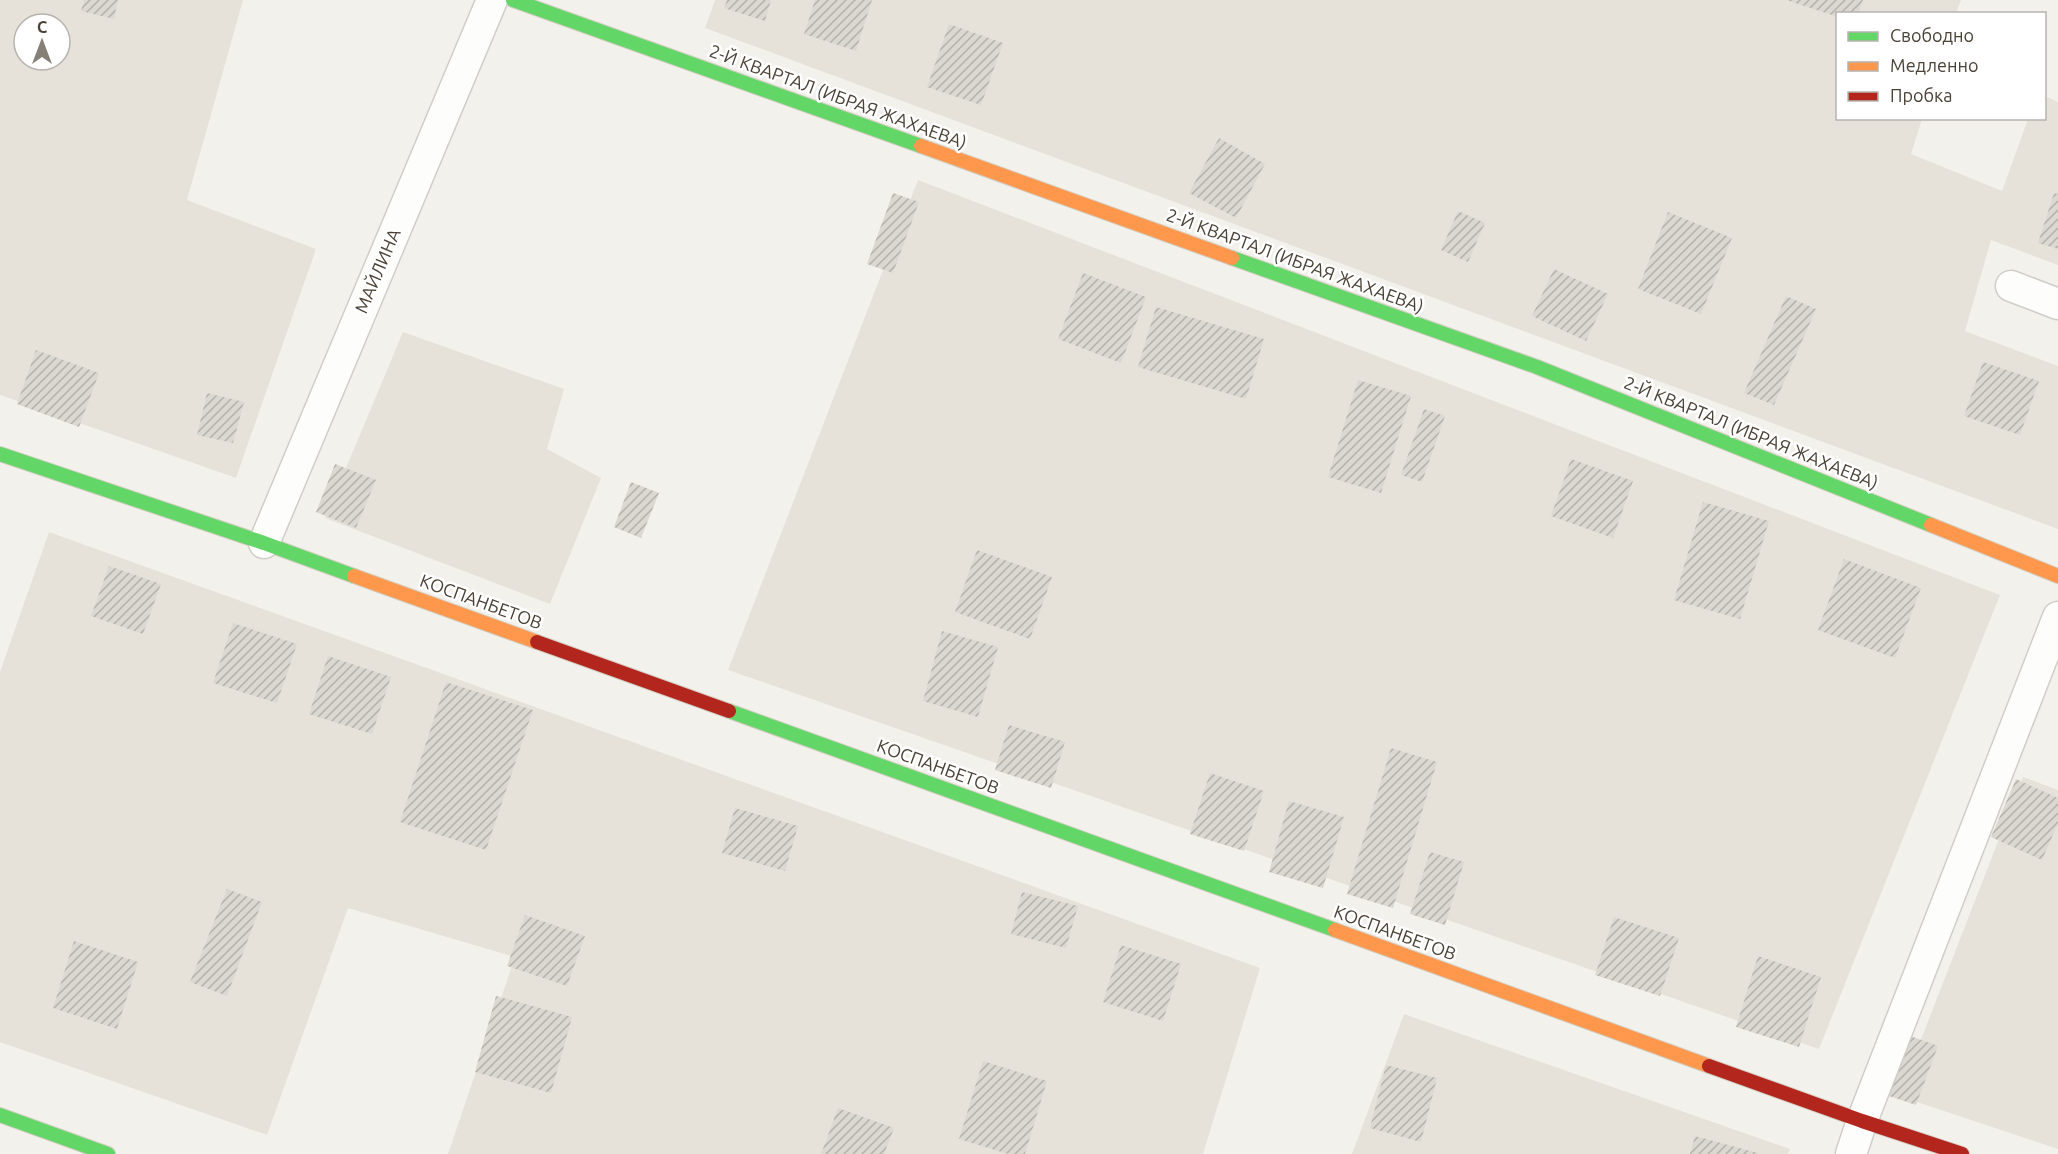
<svg xmlns="http://www.w3.org/2000/svg" width="2058" height="1154" viewBox="0 0 2058 1154" font-family="Ubuntu,sans-serif">
	<defs>
		<pattern id="building-hatch" width="6" height="6" patternUnits="userSpaceOnUse" patternTransform="scale(1.5)"><rect width="6" height="6" fill="#dbd8d2"/><path d="M-1 1l2-2M0 6l6-6M5 7l2-2" fill="none" stroke="#b4b1ab"/></pattern>
	</defs>
	<rect width="100%" height="100%" fill="#f3f1ec"/>
	<g fill="#e7e2d9" fill-rule="evenodd">
		<path d="M0 0H243L187 200 316 249 236 478 0 395ZM24 24H60V60H24Z"/>
		<path d="M715 0H1961L1956 13 1838 14V118L1922 119 1911 154 2002 191 2028 119 2044 118 2045 96 2058 102V265L1991 240 1965 331 2058 366V529L705 28Z"/>
		<path d="M918 180 2000 595 1819 1049 728 670Z"/>
		<path d="M403 332 564 389 547 449 601 478 550 604 325 518Z"/>
		<path d="M49 532 1260 968 1203 1154H448L515 957 348 908 267 1135 0 1042V672Z"/>
		<path d="M2023 777 2058 790V1149L1899 1096Z"/>
		<path d="M1404 1014 1790 1149 1788 1154H1352Z"/>
	</g>
	<g fill="url(#building-hatch)">
		<path d="M84 0H118L114 19 81 11Z"/>
		<path d="M727 0H771L765 21 724 8Z"/>
		<path d="M815 0H872L856 51 804 34Z"/>
		<path d="M1786 0H1863L1858 14H1838V17Z"/>
		<path d="M949 24 1003 43 981 105 927 87Z"/>
		<path d="M1219 138 1265 164 1236 218 1189 193Z"/>
		<path d="M893 193 919 202 893 273 867 264Z"/>
		<path d="M2054 193 2058 194V249L2038 243Z"/>
		<path d="M1458 211 1485 223 1468 262 1441 250Z"/>
		<path d="M1668 212 1732 238 1701 314 1638 289Z"/>
		<path d="M1554 269 1608 294 1586 341 1532 316Z"/>
		<path d="M1083 273 1146 297 1121 363 1058 339Z"/>
		<path d="M1786 296 1816 309 1774 405 1744 393Z"/>
		<path d="M1156 307 1264 339 1246 399 1138 367Z"/>
		<path d="M36 350 99 373 79 427 17 404Z"/>
		<path d="M1983 362 2039 381 2020 435 1964 416Z"/>
		<path d="M1358 380 1411 396 1381 493 1328 477Z"/>
		<path d="M207 393 244 402 233 443 197 435Z"/>
		<path d="M1424 409 1445 416 1422 482 1401 475Z"/>
		<path d="M1571 459 1633 481 1613 538 1551 516Z"/>
		<path d="M335 464 376 480 356 528 316 512Z"/>
		<path d="M631 482 659 493 641 538 614 527Z"/>
		<path d="M1703 502 1769 521 1740 619 1674 600Z"/>
		<path d="M977 550 1052 577 1030 639 955 612Z"/>
		<path d="M1844 559 1921 588 1895 658 1818 630Z"/>
		<path d="M109 566 161 584 143 634 91 616Z"/>
		<path d="M233 623 297 644 277 703 213 683Z"/>
		<path d="M942 631 998 647 978 717 923 701Z"/>
		<path d="M328 656 391 677 372 734 309 714Z"/>
		<path d="M446 682 533 710 486 850 400 822Z"/>
		<path d="M1009 725 1065 742 1051 788 995 770Z"/>
		<path d="M1391 748 1437 762 1393 908 1347 894Z"/>
		<path d="M1210 773 1264 791 1244 851 1190 834Z"/>
		<path d="M2016 779 2058 798V823L2042 860 1991 837Z"/>
		<path d="M1289 801 1344 817 1323 888 1269 872Z"/>
		<path d="M735 808 798 826 785 871 722 853Z"/>
		<path d="M1430 852 1464 862 1445 925 1410 914Z"/>
		<path d="M227 889 262 902 227 996 190 982Z"/>
		<path d="M1022 892 1078 906 1066 948 1011 934Z"/>
		<path d="M525 915 585 936 567 986 507 966Z"/>
		<path d="M1614 917 1679 938 1660 996 1595 975Z"/>
		<path d="M74 941 138 962 117 1029 53 1008Z"/>
		<path d="M1121 945 1181 964 1163 1021 1103 1002Z"/>
		<path d="M1758 956 1821 977 1799 1047 1736 1027Z"/>
		<path d="M496 996 572 1017 551 1093 475 1072Z"/>
		<path d="M1908 1035 1938 1046 1916 1105 1886 1095Z"/>
		<path d="M983 1061 1047 1081 1025 1154H1008L959 1139Z"/>
		<path d="M1386 1065 1437 1078 1421 1142 1370 1128Z"/>
		<path d="M838 1108 894 1128 884 1154H821Z"/>
		<path d="M1695 1136 1758 1153V1154H1690Z"/>
	</g>
	<g fill="none" stroke-linecap="round" stroke-linejoin="round">
		<g stroke="#d1cec9" stroke-width="33">
			<g id="street">
				<path d="M2011 286 2058 304"/>
				<path d="M264 543 492 0"/>
				<path d="M1851 1154 1862 1121 2058 617"/>
			</g>
		</g>
		<g stroke="#d3cec2" stroke-width="16">
			<g id="fast">
				<path d="M513 0 921 146"/>
				<path d="M1232 258 1537 367 1931 525"/>
				<path d="M0 454 264 543 354 576"/>
				<path d="M729 711 1335 930"/>
				<path d="M0 1115 108 1154"/>
			</g>
		</g>
		<g stroke="#d3cec2" stroke-width="16">
			<g id="slow">
				<path d="M921 146 1232 258"/>
				<path d="M1931 525 2058 576"/>
				<path d="M354 576 537 642"/>
				<path d="M1335 930 1709 1066"/>
			</g>
		</g>
		<g stroke="#d3cec2" stroke-width="16">
			<g id="jam">
				<path d="M537 642 729 711"/>
				<path d="M1709 1066 1862 1121 1962 1154"/>
			</g>
		</g>
		<use href="#street" stroke="#fdfdfc" stroke-width="30"/>
		<use href="#fast" stroke="#63d668" stroke-width="14"/>
		<use href="#slow" stroke="#ff974d" stroke-width="14"/>
		<use href="#jam" stroke="#b3261e" stroke-width="14"/>
	</g>
	<g text-anchor="middle" stroke-width="5" stroke-linejoin="round" paint-order="stroke">
		<g font-size="18" fill="#4a4236" stroke="#fff">
			<text transform="translate(838 97) rotate(20)" y="6">2-Й КВАРТАЛ (ИБРАЯ ЖАХАЕВА)</text>
			<text transform="translate(1295 261) rotate(20)" y="6">2-Й КВАРТАЛ (ИБРАЯ ЖАХАЕВА)</text>
			<text transform="translate(378 271) rotate(-67)" y="6">МАЙЛИНА</text>
			<text transform="translate(1751 433) rotate(22)" y="6">2-Й КВАРТАЛ (ИБРАЯ ЖАХАЕВА)</text>
			<text transform="translate(481 602) rotate(20)" y="6">КОСПАНБЕТОВ</text>
			<text transform="translate(938 767) rotate(20)" y="6">КОСПАНБЕТОВ</text>
			<text transform="translate(1395 933) rotate(20)" y="6">КОСПАНБЕТОВ</text>
		</g>
	</g>
	<rect x="1836" y="12" width="210" height="108" fill="#ffffff" stroke="#b7b3af" stroke-width="1.5"/>
	<rect x="1848" y="32" width="30" height="9" fill="#63d668" stroke="#b7b3af" stroke-width="1.5"/>
	<text x="1890" y="42" font-size="18" fill="#4a4236">Свободно</text>
	<rect x="1848" y="62" width="30" height="9" fill="#ff974d" stroke="#b7b3af" stroke-width="1.5"/>
	<text x="1890" y="72" font-size="18" fill="#4a4236">Медленно</text>
	<rect x="1848" y="92" width="30" height="9" fill="#b3261e" stroke="#b7b3af" stroke-width="1.5"/>
	<text x="1890" y="102" font-size="18" fill="#4a4236">Пробка</text>
	<g transform="translate(42 42)"><circle r="28" fill="#ffffff" stroke="#b7b3af" stroke-width="1.5"/>
	<path d="M0-4.5L10 22L0 15L-10 22Z" fill="#857f76"/>
	<text y="-9" font-size="16" font-weight="bold" text-anchor="middle" fill="#4a4236">С</text>
	</g>
</svg>
